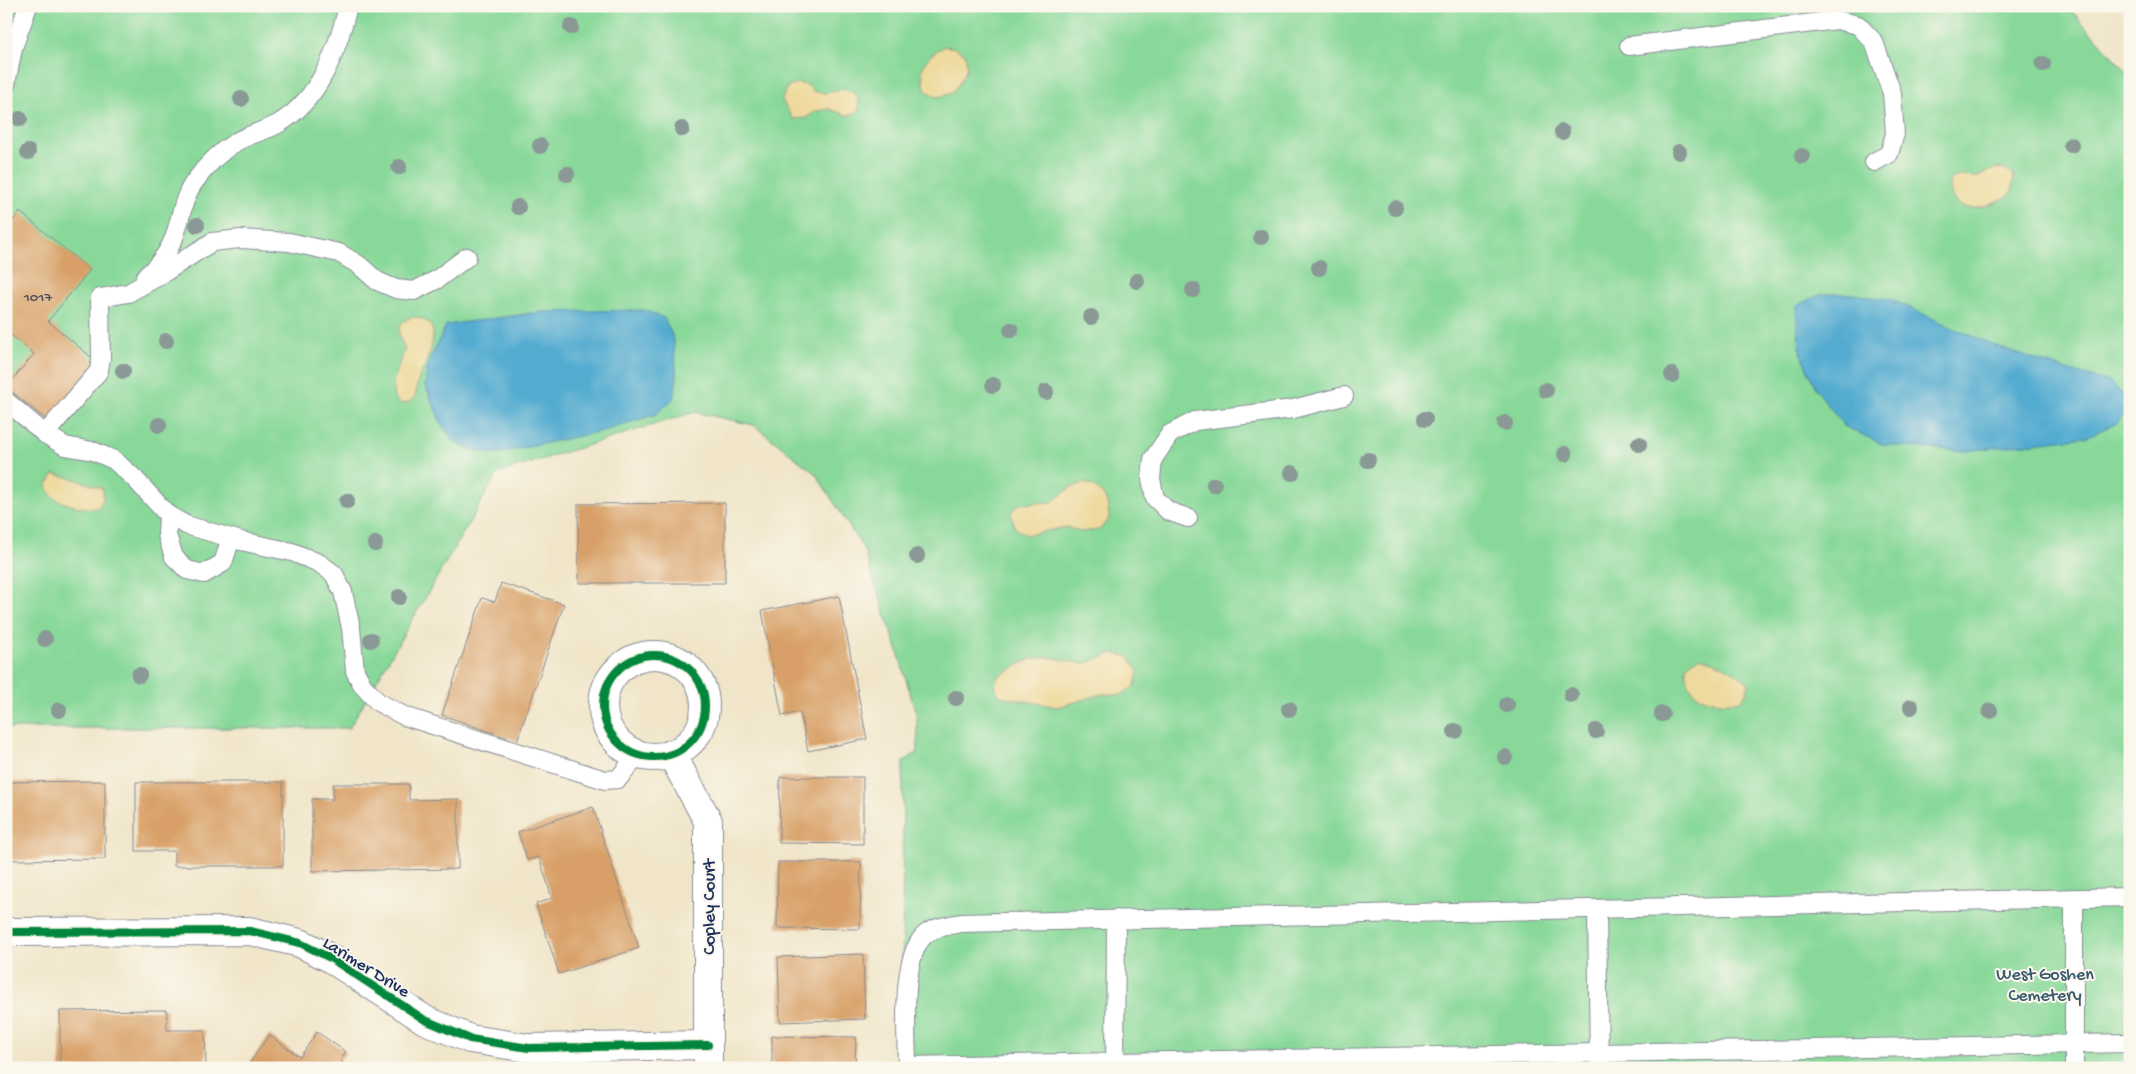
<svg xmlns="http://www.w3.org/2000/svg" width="2136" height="1074" viewBox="0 0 2136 1074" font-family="'Gochi Hand',sans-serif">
	<rect width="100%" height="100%" fill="#fbf7ec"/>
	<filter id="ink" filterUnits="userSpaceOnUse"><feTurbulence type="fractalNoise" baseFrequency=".02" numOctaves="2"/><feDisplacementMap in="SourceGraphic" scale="10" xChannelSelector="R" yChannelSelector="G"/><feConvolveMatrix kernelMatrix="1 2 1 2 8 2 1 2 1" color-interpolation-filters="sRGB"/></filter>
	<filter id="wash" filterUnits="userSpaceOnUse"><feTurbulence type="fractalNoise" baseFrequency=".0096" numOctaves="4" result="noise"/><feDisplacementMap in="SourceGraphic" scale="20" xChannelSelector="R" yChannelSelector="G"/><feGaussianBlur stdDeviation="1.12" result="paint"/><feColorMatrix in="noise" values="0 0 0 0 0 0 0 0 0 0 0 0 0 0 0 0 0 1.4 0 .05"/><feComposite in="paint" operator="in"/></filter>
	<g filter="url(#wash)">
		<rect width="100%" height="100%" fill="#f0e5c8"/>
		<path fill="#87d899" stroke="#51847c" d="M6 6H2067L2130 76V1068H902L903 762 918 752 917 717 899 655 864 550 816 474 754 425 695 412 498 473 349 728H6Z"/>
		<g fill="#eeda9e" stroke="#84847e">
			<path d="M945 46 956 48 965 54 967 68 959 84 950 94 937 97 926 91C918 67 923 58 945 46Z"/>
			<path d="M798 83 807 85 814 92 826 93 842 89 855 93 859 102V110L849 116 829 109 816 111 806 118 793 119 782 100 786 88Z"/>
			<path d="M1996 168 2004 169 2014 176C2013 183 2014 190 2009 195 2006 198 1999 200 1995 202 1972 213 1948 211 1950 180L1958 176 1977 177Z"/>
			<path d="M412 317C451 319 425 362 418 381 416 386 417 392 415 396 412 402 406 403 401 404 382 394 401 364 405 349 398 335 394 323 412 317Z"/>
			<path d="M54 474C61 475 98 486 103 489V500L98 508C87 510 55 504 49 492 48 490 48 487 47 484Z"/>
			<path d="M1086 483C1103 490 1109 500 1109 519L1099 530 1081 532 1067 527 1027 535 1015 528 1011 513 1019 504 1052 502 1071 487Z"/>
			<path d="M1113 653 1129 657 1138 671 1135 686 1121 695 1103 694 1057 707 1000 696 994 686 998 676 1030 659 1048 657 1084 664Z"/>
			<path d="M1699 657C1717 661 1735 671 1749 683L1746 693 1741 701C1714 705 1684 700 1686 666Z"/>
		</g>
		<g fill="#52abd0" stroke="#366d97">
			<path d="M1821 294H1853L1893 300 1953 328 2009 351 2066 370 2110 382 2127 399 2126 413 2117 423 2086 437 1965 451 1884 445 1844 426 1816 389 1801 354 1797 322V305Z"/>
			<path d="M644 310 664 318 673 337 677 378 673 399 656 414 607 430 495 454 474 450 455 443 442 425 425 385 428 364 446 325 540 312Z"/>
		</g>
		<g id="blocks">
			<g fill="#d8a068">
				<path d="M20 212 90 270 48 321 97 362 48 421 6 387 34 354 6 331V229Z"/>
				<path d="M725 503V583H579L578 504Z"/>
				<path d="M501 583 564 604 517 741 442 715 482 598 495 602Z"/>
				<path d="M839 596 867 739 808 751 800 712 782 716 762 611Z"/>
				<path d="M780 777H863V844L779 843Z"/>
				<path d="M105 781V859L6 860V782Z"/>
				<path d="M136 782H283V866H174V851H136Z"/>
				<path d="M333 784H409V800L458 799V869L312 871V799H333Z"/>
				<path d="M593 807 639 948 559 974 536 904 552 898 539 857 527 860 518 832Z"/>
				<path d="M778 862H861L860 929 777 928Z"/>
				<path d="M863 954 865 1019 780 1022 778 957Z"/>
				<path d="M167 1010V1030H205L206 1068H60V1011Z"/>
				<path d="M317 1032 346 1052 340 1061 350 1068H246L269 1035 300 1057Z"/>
				<path d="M772 1036 856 1037 855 1068H772Z"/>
			</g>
		</g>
	</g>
	<g filter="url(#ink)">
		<use href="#blocks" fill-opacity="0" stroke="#868a93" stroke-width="1"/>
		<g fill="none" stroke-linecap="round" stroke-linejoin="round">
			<g stroke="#868a93" stroke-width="20">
				<g id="service">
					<path d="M1629 46 1837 20 1858 25 1874 42 1892 93 1895 134 1889 154 1874 162"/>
					<path d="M6 84 13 48 28 6"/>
					<path d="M145 277C158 266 168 253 174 238 181 219 183 196 195 181 206 166 219 152 236 142 249 134 265 131 278 124 320 99 337 51 348 6"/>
					<path d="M6 401 45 434 65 446 93 451 114 460 135 479 168 515 186 525 241 541 292 552 319 563 334 574 343 592 351 628 355 671 363 686 378 702 404 716 605 780 618 779 638 755"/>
					<path d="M45 434 99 371 101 358 100 298 128 293 159 276 212 242 240 239 289 242 339 253 359 265 377 281 396 289 414 291 436 280 467 257"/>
					<path d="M168 515 167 535 174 557 187 570 204 574 223 563 231 538"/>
					<path d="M1188 518 1168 511 1155 498 1151 479 1153 459 1170 434 1195 421 1293 409 1344 396"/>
					<path d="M2074 899V1068"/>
					<path d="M1597 909 1599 1068"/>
					<path d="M907 1066 2130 1043"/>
					<path d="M907 1068C907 1035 899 954 927 933 936 927 950 925 961 923L2130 897"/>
					<path d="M1115 1068 1116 919"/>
				</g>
			</g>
			<g stroke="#868a93" stroke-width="30">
				<g id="minor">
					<circle cx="654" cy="706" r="51"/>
					<path d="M672 755 708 821V1068"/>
					<path d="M6 932 250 931 300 943 330 958 425 1020 470 1039 529 1048 708 1045"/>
				</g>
			</g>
			<use href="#service" stroke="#fff" stroke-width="18"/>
			<use href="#minor" stroke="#fff" stroke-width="28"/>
			<g stroke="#fbf7ec" stroke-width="11">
				<g id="cycleway">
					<circle cx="654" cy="706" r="51"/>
					<path d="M6 932 250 931 300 943 330 958 425 1020 470 1039 529 1048 708 1045"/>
				</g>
			</g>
			<use href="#cycleway" stroke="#00873e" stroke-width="8"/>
		</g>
		<g fill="#8a9896">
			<circle cx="571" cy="27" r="8"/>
			<circle cx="2043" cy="64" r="8"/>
			<circle cx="241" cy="99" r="8"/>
			<circle cx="20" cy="119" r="8"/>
			<circle cx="682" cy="129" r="8"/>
			<circle cx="1562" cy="132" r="8"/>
			<circle cx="2071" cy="145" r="8"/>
			<circle cx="540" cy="146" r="8"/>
			<circle cx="28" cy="152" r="8"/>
			<circle cx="1679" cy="152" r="8"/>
			<circle cx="1802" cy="156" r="8"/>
			<circle cx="399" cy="167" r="8"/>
			<circle cx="567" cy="174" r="8"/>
			<circle cx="518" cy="207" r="8"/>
			<circle cx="1395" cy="208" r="8"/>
			<circle cx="197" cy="225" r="8"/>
			<circle cx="1261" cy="237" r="8"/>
			<circle cx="1319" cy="268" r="8"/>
			<circle cx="1137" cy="281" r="8"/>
			<circle cx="1193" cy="290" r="8"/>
			<circle cx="1091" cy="317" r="8"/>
			<circle cx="1011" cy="330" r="8"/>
			<circle cx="166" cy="341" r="8"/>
			<circle cx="123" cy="371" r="8"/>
			<circle cx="1672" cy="375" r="8"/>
			<circle cx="993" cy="385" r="8"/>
			<circle cx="1546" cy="390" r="8"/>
			<circle cx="1046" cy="392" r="8"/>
			<circle cx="1425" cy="419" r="8"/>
			<circle cx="1505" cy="423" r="8"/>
			<circle cx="159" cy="425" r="8"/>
			<circle cx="1639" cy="444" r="8"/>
			<circle cx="1565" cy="454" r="8"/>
			<circle cx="1368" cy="460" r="8"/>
			<circle cx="1292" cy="473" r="8"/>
			<circle cx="1214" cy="485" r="8"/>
			<circle cx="347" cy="501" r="8"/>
			<circle cx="375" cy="544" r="8"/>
			<circle cx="917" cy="556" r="8"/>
			<circle cx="399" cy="597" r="8"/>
			<circle cx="45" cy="639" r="8"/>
			<circle cx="371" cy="640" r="8"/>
			<circle cx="139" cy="675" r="8"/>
			<circle cx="1571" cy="695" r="8"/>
			<circle cx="956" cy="698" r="8"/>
			<circle cx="1507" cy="705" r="8"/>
			<circle cx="1911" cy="707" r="8"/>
			<circle cx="1289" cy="709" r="8"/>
			<circle cx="59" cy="710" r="8"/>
			<circle cx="1990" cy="711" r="8"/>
			<circle cx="1662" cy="714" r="8"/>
			<circle cx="1455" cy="731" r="8"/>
			<circle cx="1596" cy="731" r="8"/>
			<circle cx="1505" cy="757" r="8"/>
		</g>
	</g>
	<g text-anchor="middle" stroke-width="4" stroke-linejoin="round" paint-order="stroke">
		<g font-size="15" fill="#4a4b60">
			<text x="38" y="301">1017</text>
		</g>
		<g font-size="18" fill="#1b2f5e" stroke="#fbf7ec">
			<text transform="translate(708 907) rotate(-90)" y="6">Copley Court</text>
			<text transform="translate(367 966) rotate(32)" y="6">Larimer Drive</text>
		</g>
		<g font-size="18" fill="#36596d" stroke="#fbf7ec">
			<text x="2045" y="979">West Goshen<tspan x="2045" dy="21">Cemetery</tspan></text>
		</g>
	</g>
	<rect width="2136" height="1074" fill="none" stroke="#fbf7ec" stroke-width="25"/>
</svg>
